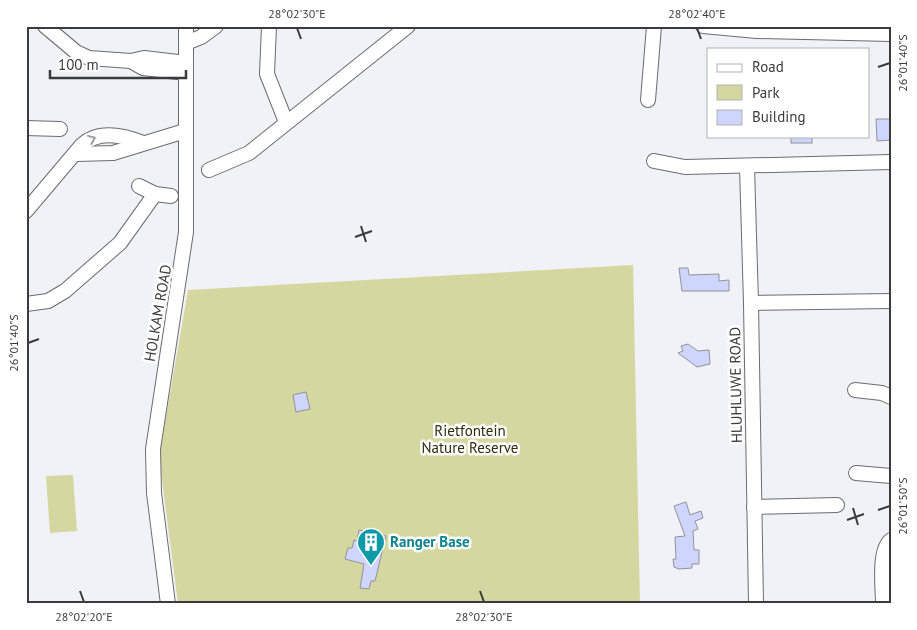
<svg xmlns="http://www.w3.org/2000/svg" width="917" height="630" viewBox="0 0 917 630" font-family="'PT Sans',sans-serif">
	<rect width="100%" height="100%" fill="#f1f2f7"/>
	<g fill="#d4d79f">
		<path d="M633 265 640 604H178L159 457 188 290Z"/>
		<path d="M73 475 77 531 50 533 46 476Z"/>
	</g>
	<g fill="#cfd6fe" stroke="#919297">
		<path d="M876 119H891V140L877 141Z"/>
		<rect x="791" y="136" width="21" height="7"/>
		<path d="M679 268H688L689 275 719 274V281L729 280V291H682Z"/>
		<path d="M688 344 698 351 709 350 710 364 697 367 678 353 683 351 681 346Z"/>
		<path d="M306 392 310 409 296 412 293 395Z"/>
		<path d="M686 502 690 515 701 511 703 518 695 521 698 529 693 531 694 550H699V564H692V568L679 569 674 567 673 559H676L675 537 685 536 674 506Z"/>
		<path d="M359 530 386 536 375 581H371L369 589 360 588 364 564 345 559 348 548H352L354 540 357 541Z"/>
	</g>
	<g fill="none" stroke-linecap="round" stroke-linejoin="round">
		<g stroke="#6b6c70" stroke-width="16">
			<g id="minor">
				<path d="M45 26 76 52 89 58 131 61 144 58 186 63"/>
				<path d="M269 26 267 74 286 122"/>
				<path d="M703 26 757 31 891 34"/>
				<path d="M186 43 201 37 216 26"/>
				<path d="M131 61 143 68 186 73"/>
				<path d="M648 100 654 26"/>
				<path d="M26 128 60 129"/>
				<path d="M76 154 113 153 185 131"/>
				<path d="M654 161 685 167 891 162"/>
				<path d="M747 167 751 303 756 604"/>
				<path d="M209 170 249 153 408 26"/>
				<path d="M139 186 155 194 171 196"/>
				<path d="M26 211 81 146C98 129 123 135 143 143"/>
				<path d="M751 303 891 301"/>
				<path d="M26 304 48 301 65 291 120 243 155 194"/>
				<path d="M855 390 882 393 891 397"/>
				<path d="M856 473 891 476"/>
				<path d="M754 507 837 505"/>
				<path d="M168 604 154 493 153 449 186 232V26"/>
				<path d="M883 604C883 588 878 550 891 540"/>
			</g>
		</g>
		<use href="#minor" stroke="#fff" stroke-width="14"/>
	</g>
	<defs><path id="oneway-chevron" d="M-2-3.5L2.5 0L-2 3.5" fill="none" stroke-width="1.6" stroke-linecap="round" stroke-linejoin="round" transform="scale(1.25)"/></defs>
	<use stroke="#9d9d9e" href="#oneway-chevron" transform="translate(92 139) rotate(-22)"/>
	<path fill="none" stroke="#3b3b3d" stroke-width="2" d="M297 28 301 39M697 28 701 39M878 67 890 63M361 226 366 242M355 237 372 231M28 343 39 339M853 508 858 525M878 510 890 506M847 520 864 514M80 591 84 602M480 591 484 602"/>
	<defs>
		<g id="building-pin" transform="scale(1.4375)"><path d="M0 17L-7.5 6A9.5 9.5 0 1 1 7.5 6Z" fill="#0f9aa8" stroke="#fff"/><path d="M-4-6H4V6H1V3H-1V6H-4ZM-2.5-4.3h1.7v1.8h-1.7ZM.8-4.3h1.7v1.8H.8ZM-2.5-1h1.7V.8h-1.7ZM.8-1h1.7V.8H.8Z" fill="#fff"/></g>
	</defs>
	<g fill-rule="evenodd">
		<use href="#building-pin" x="371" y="542"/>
	</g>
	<g text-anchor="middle" stroke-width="5" stroke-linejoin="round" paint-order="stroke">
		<g font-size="15" fill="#3b3b3d" stroke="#fff">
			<text transform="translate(158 313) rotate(-80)" y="5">HOLKAM ROAD</text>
			<text transform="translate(736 385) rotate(-91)" y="5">HLUHLUWE ROAD</text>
		</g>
		<g font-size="15" fill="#2b2c0c" stroke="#fff">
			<text x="470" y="436">Rietfontein<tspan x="470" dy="17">Nature Reserve</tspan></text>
		</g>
		<g font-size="15" font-weight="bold" fill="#0d838f" stroke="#fff" text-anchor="start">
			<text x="390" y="547">Ranger Base</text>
		</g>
	</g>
	<rect width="917" height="630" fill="none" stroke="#ffffff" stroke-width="55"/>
	<rect x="707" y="48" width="162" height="90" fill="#ffffff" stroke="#b1b1b1"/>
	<rect x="717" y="64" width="25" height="8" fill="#ffffff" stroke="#b1b1b1"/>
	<text x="752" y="72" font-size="15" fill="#3b3b3d">Road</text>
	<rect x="717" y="85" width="25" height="15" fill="#d4d79f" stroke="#b1b1b1"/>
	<text x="752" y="98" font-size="15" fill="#3b3b3d">Park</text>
	<rect x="717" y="110" width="25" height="15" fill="#cfd6fe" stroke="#b1b1b1"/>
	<text x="752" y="122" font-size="15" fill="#3b3b3d">Building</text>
	<path d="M50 70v8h136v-8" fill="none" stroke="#3b3b3d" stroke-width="2.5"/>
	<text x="58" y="70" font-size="15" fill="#3b3b3d" stroke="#ffffff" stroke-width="4" paint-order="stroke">100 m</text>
	<rect x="28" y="28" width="862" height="574" fill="none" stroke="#3b3b3d" stroke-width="2"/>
	<g font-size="12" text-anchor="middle" fill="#3b3b3d">
		<text x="297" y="18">28°02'30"E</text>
		<text x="697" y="18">28°02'40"E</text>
		<text transform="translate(903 63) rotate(-90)" y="4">26°01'40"S</text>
		<text transform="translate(14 343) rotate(-90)" y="4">26°01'40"S</text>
		<text transform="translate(903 506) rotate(-90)" y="4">26°01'50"S</text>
		<text x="84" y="621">28°02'20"E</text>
		<text x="484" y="621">28°02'30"E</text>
	</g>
</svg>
